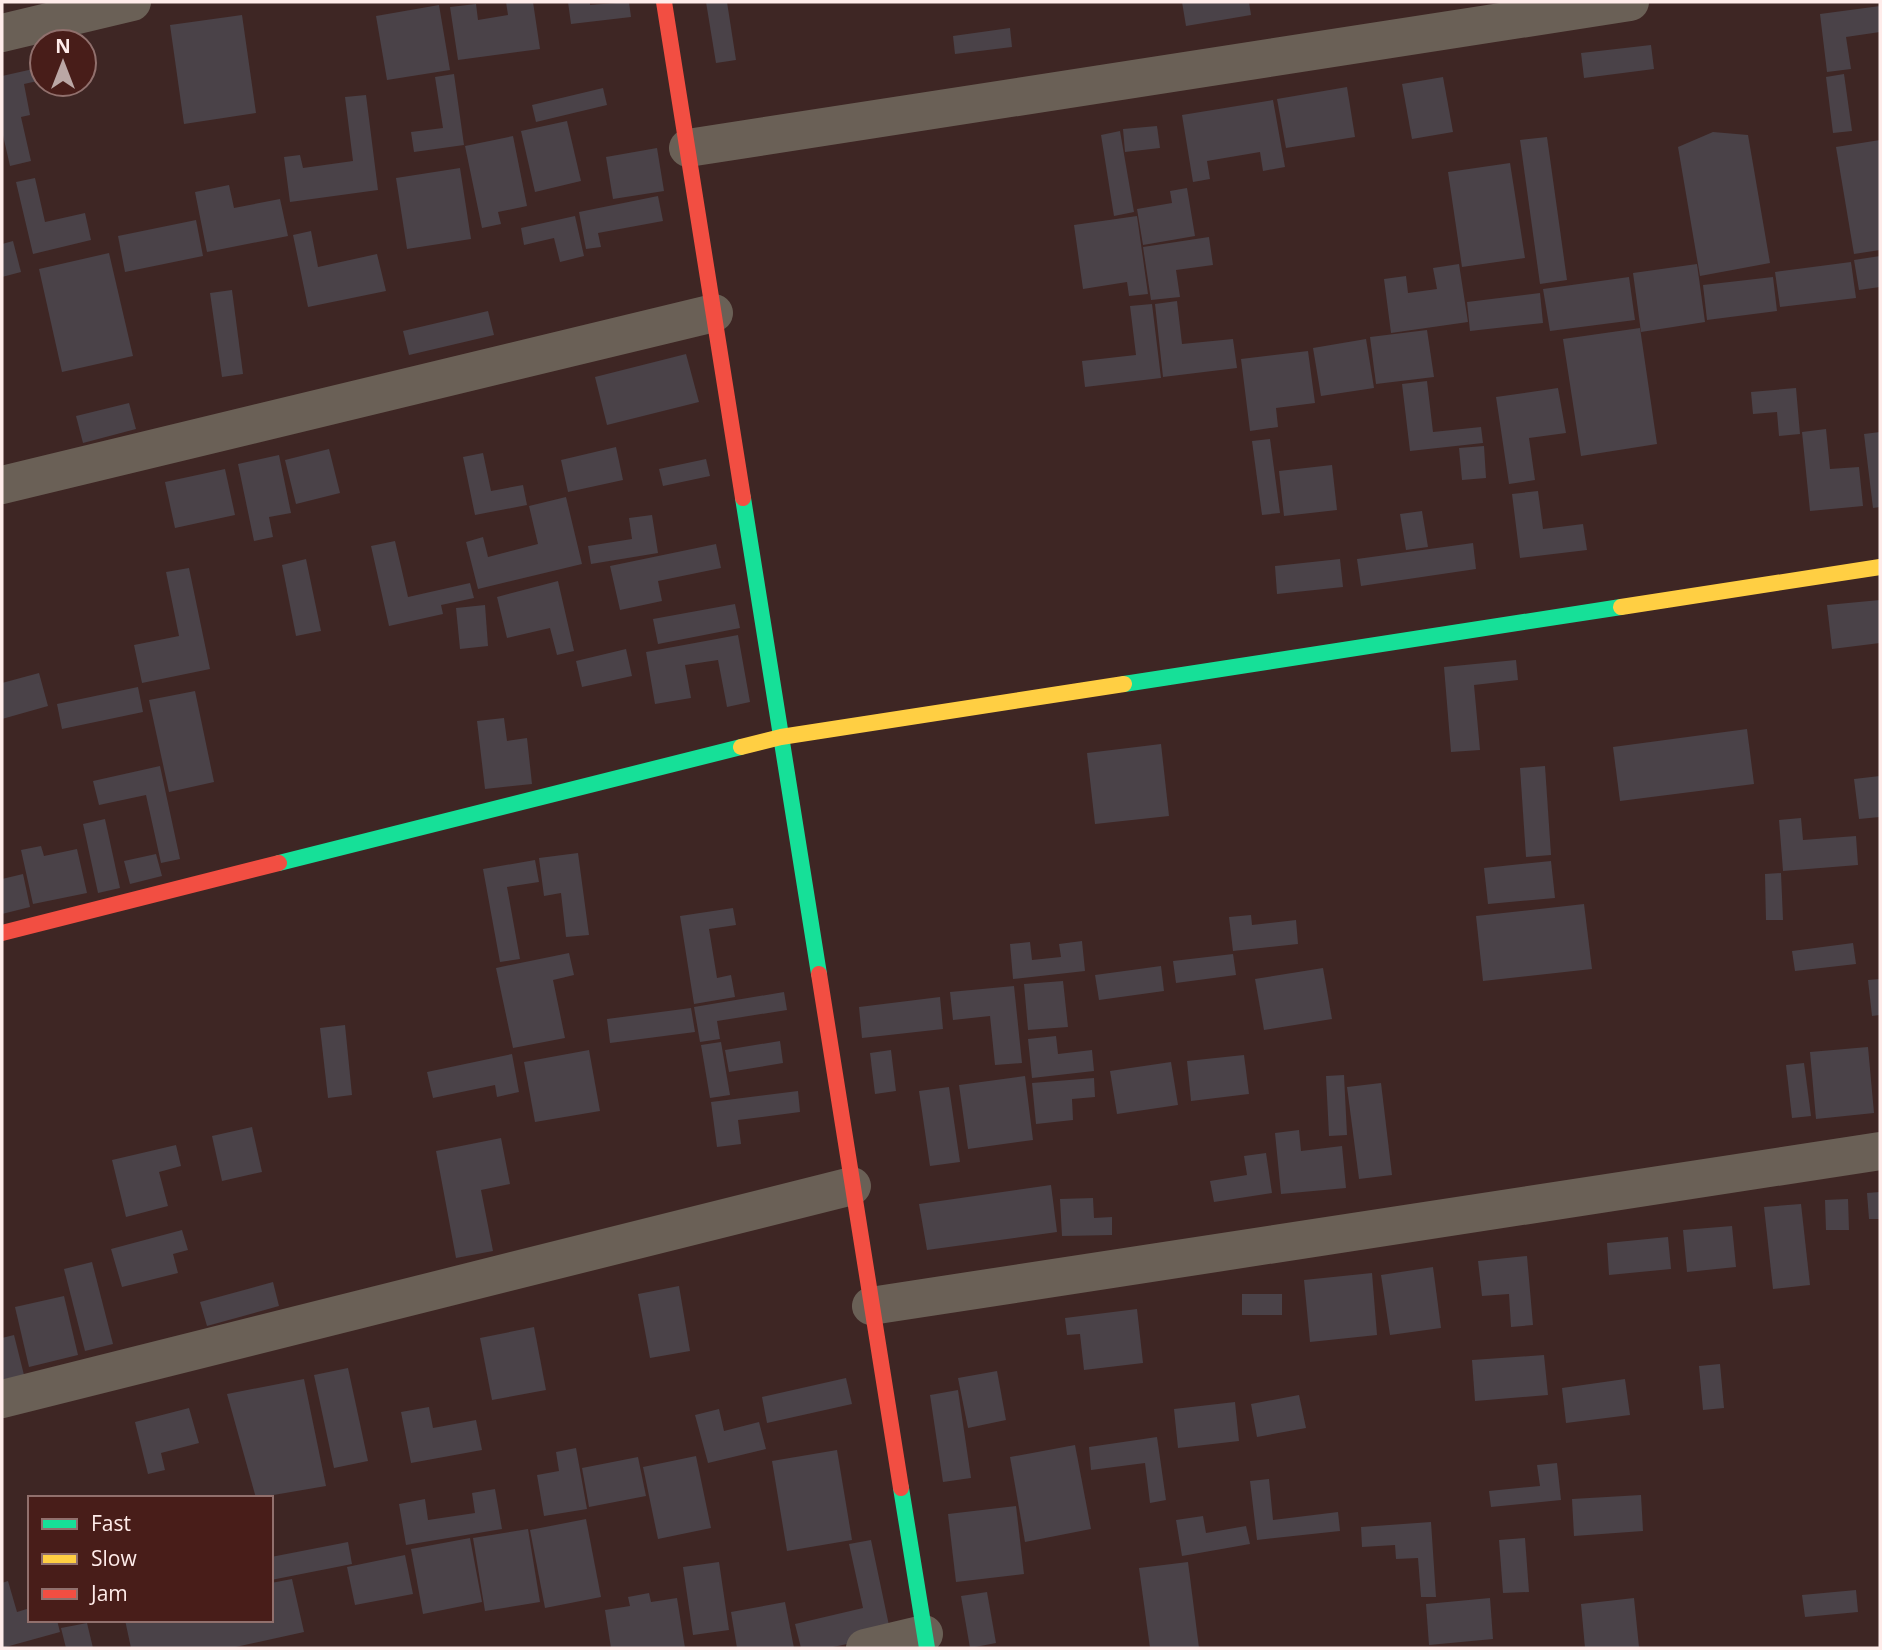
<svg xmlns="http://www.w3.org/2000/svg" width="1882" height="1650" viewBox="0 0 1882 1650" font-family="'Open Sans',sans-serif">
	<rect width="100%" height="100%" fill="#3e2624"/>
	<g fill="#4a4248">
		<path d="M506 2H533L540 49 458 60 450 7 476 4 478 20 508 15Z"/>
		<path d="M568 2H590V5L629 2 631 17 571 24Z"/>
		<path d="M706 2H727L736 60 716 63Z"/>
		<path d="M1182 2H1249L1251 15 1186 26Z"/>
		<path d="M439 5 450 70 387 80 376 16Z"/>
		<path d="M1880 6V32L1846 37 1851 69 1827 72 1820 14Z"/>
		<path d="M242 15 256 113 184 124 170 25Z"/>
		<path d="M1010 28 1012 47 955 54 953 36Z"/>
		<path d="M1651 45 1654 69 1584 78 1581 53Z"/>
		<path d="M42 67V80L24 84 30 115 21 117 31 161 10 166 2 131V76Z"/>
		<path d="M454 74 464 145 414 152 411 132 443 128 435 77Z"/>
		<path d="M1844 74 1852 131 1833 133 1826 77Z"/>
		<path d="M1443 77 1453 132 1412 139 1402 84Z"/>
		<path d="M1347 87 1355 137 1286 148 1277 99Z"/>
		<path d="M603 88 607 105 536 122 532 105Z"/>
		<path d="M366 95 378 190 290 202 284 157 300 155 303 168 353 161 345 97Z"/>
		<path d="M1273 100 1285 167 1263 171 1260 152 1207 161 1210 179 1193 182 1182 115Z"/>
		<path d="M567 121 581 181 535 192 521 131Z"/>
		<path d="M1157 126 1160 148 1125 152 1123 129Z"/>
		<path d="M1120 131 1134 212 1114 216 1101 135Z"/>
		<path d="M1713 132 1748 135 1770 263 1700 276 1678 147Z"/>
		<path d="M513 136 527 206 498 212 501 224 482 228 465 146Z"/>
		<path d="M1547 137 1567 280 1540 284 1520 140Z"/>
		<path d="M1880 140V250L1854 254 1836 147Z"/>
		<path d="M657 148 664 191 613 199 606 157Z"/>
		<path d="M1510 163 1525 258 1462 267 1448 172Z"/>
		<path d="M460 168 471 239 407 249 396 178Z"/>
		<path d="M35 178 45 222 85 213 91 240 33 254 16 182Z"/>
		<path d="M229 185 234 208 280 199 288 236 207 252 195 192Z"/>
		<path d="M1187 188 1195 236 1143 245 1137 209 1172 203 1170 191Z"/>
		<path d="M658 196 663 221 598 233 601 247 586 249 579 212Z"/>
		<path d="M575 216 584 256 560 262 554 238 524 245 521 228Z"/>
		<path d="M1137 216 1148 294 1129 296 1127 282 1083 289 1074 225Z"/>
		<path d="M196 220 203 256 125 272 118 236Z"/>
		<path d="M311 231 318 267 377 254 386 291 308 307 293 235Z"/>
		<path d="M1209 237 1213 265 1176 270 1180 297 1151 300 1143 247Z"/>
		<path d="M13 241 21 272 2 277V244Z"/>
		<path d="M109 253 133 356 62 372 39 269Z"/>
		<path d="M1880 256V287L1859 290 1854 260Z"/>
		<path d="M1851 262 1856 298 1780 307 1775 272Z"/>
		<path d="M1459 264 1468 322 1391 333 1384 279 1406 276 1408 293 1437 289 1433 268Z"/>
		<path d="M1697 264 1705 322 1641 332 1633 273Z"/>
		<path d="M1629 277 1635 320 1550 331 1543 289Z"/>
		<path d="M1773 277 1777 311 1707 320 1703 285Z"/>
		<path d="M232 290 243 374 222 377 210 293Z"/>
		<path d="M1540 293 1543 323 1470 331 1467 302Z"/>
		<path d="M1177 301 1182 344 1233 339 1237 368 1163 377 1155 304Z"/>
		<path d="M1152 304 1161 378 1085 387 1082 361 1136 355 1130 306Z"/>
		<path d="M488 311 494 335 409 355 403 331Z"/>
		<path d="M1640 328 1657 444 1581 456 1563 339Z"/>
		<path d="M1427 330 1434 377 1376 384 1370 337Z"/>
		<path d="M1366 339 1374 388 1321 396 1313 348Z"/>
		<path d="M1308 351 1315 403 1276 408 1278 427 1250 431 1241 359Z"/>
		<path d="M686 354 699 402 607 425 595 377Z"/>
		<path d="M1427 381 1433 432 1481 427 1483 443 1410 451 1402 384Z"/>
		<path d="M1558 388 1566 433 1529 438 1535 480 1509 484 1496 397Z"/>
		<path d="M1796 388 1800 434 1779 436 1777 412 1753 414 1751 392Z"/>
		<path d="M129 403 136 429 83 443 76 416Z"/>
		<path d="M1826 429 1830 469 1859 467 1863 506 1810 511 1802 432Z"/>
		<path d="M1880 432V507L1873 508 1864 434Z"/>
		<path d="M1270 439 1280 513 1262 515 1252 441Z"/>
		<path d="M1484 446 1486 478 1462 480 1459 448Z"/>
		<path d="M616 447 623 480 568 492 561 460Z"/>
		<path d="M329 449 340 493 296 504 285 460Z"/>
		<path d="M483 453 491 491 523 485 527 505 475 515 463 457Z"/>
		<path d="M279 455 291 513 269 517 273 537 254 541 238 464Z"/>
		<path d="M706 459 710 476 663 486 659 469Z"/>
		<path d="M1332 465 1337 510 1284 516 1279 471Z"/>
		<path d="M225 469 235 515 175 528 165 482Z"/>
		<path d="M1538 491 1543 529 1583 524 1587 550 1520 558 1512 494Z"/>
		<path d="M566 497 582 564 478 589 466 542 483 537 488 557 538 544 529 506Z"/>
		<path d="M1422 511 1428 547 1406 550 1400 514Z"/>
		<path d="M652 515 658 553 591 564 588 546 632 539 629 518Z"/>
		<path d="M395 541 408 597 470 583 474 598 441 605 443 614 389 626 371 546Z"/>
		<path d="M1473 543 1476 569 1361 586 1357 559Z"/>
		<path d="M716 544 721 568 658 581 662 601 620 610 610 566Z"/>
		<path d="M306 559 321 631 296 636 282 565Z"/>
		<path d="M1340 559 1343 587 1277 594 1275 566Z"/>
		<path d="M189 568 210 669 142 683 134 645 179 636 166 572Z"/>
		<path d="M558 581 574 651 557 655 550 628 507 638 497 597Z"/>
		<path d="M1880 600V643L1832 649 1827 605Z"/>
		<path d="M735 604 740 628 658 644 653 619Z"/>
		<path d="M485 605 488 646 460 649 456 608Z"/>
		<path d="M738 635 750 702 727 707 718 660 685 665 691 698 655 704 646 652Z"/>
		<path d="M626 649 632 676 582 687 576 661Z"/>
		<path d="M1516 660 1518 680 1474 685 1480 750 1451 752 1444 667Z"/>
		<path d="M39 673 48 706 2 719V683Z"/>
		<path d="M138 687 143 712 62 729 57 704Z"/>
		<path d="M195 691 214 782 169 792 149 700Z"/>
		<path d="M504 718 507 741 527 738 532 784 485 789 477 721Z"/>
		<path d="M1747 729 1754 784 1620 801 1613 747Z"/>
		<path d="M1161 744 1169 816 1095 824 1087 753Z"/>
		<path d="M160 766 180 859 161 863 146 795 99 805 93 781Z"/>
		<path d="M1545 766 1551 855 1526 857 1520 768Z"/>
		<path d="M1880 776V817L1859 819 1854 779Z"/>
		<path d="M1801 818 1803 840 1856 836 1858 865 1783 871 1779 820Z"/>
		<path d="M105 819 120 888 98 893 83 824Z"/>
		<path d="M41 846 44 856 77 849 87 893 33 904 21 850Z"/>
		<path d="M578 853 589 935 566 937 561 893 544 896 539 858Z"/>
		<path d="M156 854 162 876 130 884 124 861Z"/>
		<path d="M535 860 539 882 507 887 520 959 500 962 483 869Z"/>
		<path d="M1551 861 1555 898 1488 904 1484 868Z"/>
		<path d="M1781 873 1783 920H1766L1765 874Z"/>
		<path d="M23 874 30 907 2 914V879Z"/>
		<path d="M1584 904 1592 969 1483 981 1476 916Z"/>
		<path d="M733 908 736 925 709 929 717 978 731 975 735 997 694 1004 680 916Z"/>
		<path d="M1251 915 1252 925 1296 920 1298 944 1233 951 1229 917Z"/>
		<path d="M1082 941 1085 971 1013 979 1010 944 1030 942 1032 960 1061 957 1059 944Z"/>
		<path d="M1853 943 1856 964 1795 971 1792 951Z"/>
		<path d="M569 953 574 975 553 980 565 1038 513 1048 496 968Z"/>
		<path d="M1233 954 1236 975 1176 983 1173 961Z"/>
		<path d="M1161 966 1164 991 1099 1000 1095 975Z"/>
		<path d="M1323 968 1332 1019 1264 1030 1255 979Z"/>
		<path d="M1880 979V1015L1872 1016 1868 980Z"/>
		<path d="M1063 981 1068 1027 1028 1030 1024 984Z"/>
		<path d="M1014 986 1022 1063 995 1065 990 1016 953 1020 950 992Z"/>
		<path d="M784 992 787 1010 717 1021 720 1039 700 1042 694 1007Z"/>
		<path d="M940 997 943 1029 862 1038 859 1007Z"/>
		<path d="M691 1008 695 1032 610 1043 607 1019Z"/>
		<path d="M345 1025 352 1095 328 1098 320 1028Z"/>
		<path d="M1056 1036 1058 1054 1092 1050 1094 1071 1032 1078 1028 1039Z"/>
		<path d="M780 1041 783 1063 729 1072 725 1050Z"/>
		<path d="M721 1042 730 1095 710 1098 701 1045Z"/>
		<path d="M1868 1047 1874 1113 1816 1119 1810 1052Z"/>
		<path d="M589 1050 600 1111 535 1122 524 1062Z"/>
		<path d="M891 1050 896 1091 875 1094 870 1053Z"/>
		<path d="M512 1054 519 1092 497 1097 495 1085 433 1098 427 1072Z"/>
		<path d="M1244 1055 1249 1094 1191 1101 1187 1061Z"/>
		<path d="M1171 1062 1178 1105 1117 1114 1110 1071Z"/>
		<path d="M1804 1063 1811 1116 1792 1118 1786 1065Z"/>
		<path d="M1344 1075 1347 1135 1329 1136 1326 1076Z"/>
		<path d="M1025 1076 1033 1140 968 1149 959 1085Z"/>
		<path d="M1094 1078 1095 1097 1072 1099 1073 1120 1036 1124 1032 1083Z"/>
		<path d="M1381 1083 1392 1175 1359 1179 1347 1087Z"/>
		<path d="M949 1087 960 1162 930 1166 919 1091Z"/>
		<path d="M798 1091 800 1112 738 1120 741 1144 717 1147 711 1102Z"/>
		<path d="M252 1127 262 1172 222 1181 212 1136Z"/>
		<path d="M1299 1130 1301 1151 1342 1146 1346 1188 1281 1194 1275 1133Z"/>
		<path d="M501 1138 510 1184 481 1190 493 1251 456 1258 436 1151Z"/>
		<path d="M176 1145 181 1166 159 1172 168 1206 126 1217 112 1160Z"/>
		<path d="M1266 1153 1272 1193 1214 1202 1210 1181 1247 1175 1244 1156Z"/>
		<path d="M1051 1185 1057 1232 927 1250 919 1204Z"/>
		<path d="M1880 1192V1219H1869L1867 1193Z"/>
		<path d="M1093 1198 1094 1218 1112 1217V1235L1062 1236 1060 1199Z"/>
		<path d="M1848 1199 1849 1230H1826L1825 1200Z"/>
		<path d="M1801 1204 1810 1285 1773 1289 1764 1207Z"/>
		<path d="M1732 1226 1736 1267 1687 1272 1683 1230Z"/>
		<path d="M182 1230 188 1250 173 1254 178 1273 122 1287 111 1249Z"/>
		<path d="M1668 1237 1671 1269 1609 1275 1607 1243Z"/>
		<path d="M1527 1256 1533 1325 1511 1327 1509 1294 1482 1296 1478 1261Z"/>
		<path d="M92 1262 113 1344 85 1351 64 1269Z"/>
		<path d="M1433 1267 1441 1328 1390 1335 1381 1275Z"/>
		<path d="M1372 1273 1377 1335 1310 1342 1304 1280Z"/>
		<path d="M273 1282 279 1306 207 1326 200 1302Z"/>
		<path d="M679 1286 690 1351 650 1358 638 1294Z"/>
		<rect x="1242" y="1294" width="40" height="21"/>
		<path d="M64 1296 78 1355 29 1367 15 1307Z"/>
		<path d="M1137 1309 1143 1363 1084 1370 1080 1334 1067 1335 1065 1318Z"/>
		<path d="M534 1327 546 1390 492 1400 480 1338Z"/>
		<path d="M14 1335 24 1375 2 1380V1338Z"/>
		<path d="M1544 1355 1548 1395 1475 1401 1472 1360Z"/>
		<path d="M1720 1364 1724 1408 1703 1410 1699 1366Z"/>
		<path d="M348 1368 368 1461 334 1468 314 1375Z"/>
		<path d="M997 1371 1006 1420 968 1428 958 1378Z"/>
		<path d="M846 1378 852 1404 767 1423 762 1397Z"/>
		<path d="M304 1379 326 1486 256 1498 227 1394Z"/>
		<path d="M1625 1379 1630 1415 1566 1423 1562 1388Z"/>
		<path d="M958 1390 971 1478 943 1482 930 1395Z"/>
		<path d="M1299 1395 1306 1428 1257 1437 1251 1404Z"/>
		<path d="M1235 1402 1239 1441 1178 1448 1174 1409Z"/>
		<path d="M429 1407 433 1428 476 1420 482 1450 411 1463 401 1412Z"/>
		<path d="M189 1408 199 1443 161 1453 165 1470 148 1474 135 1422Z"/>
		<path d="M719 1409 724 1431 759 1422 766 1449 708 1463 695 1415Z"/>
		<path d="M1157 1437 1166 1500 1150 1503 1145 1463 1091 1470 1089 1447Z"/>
		<path d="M1075 1445 1091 1529 1025 1542 1010 1457Z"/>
		<path d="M576 1448 587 1509 544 1516 537 1475 559 1471 556 1452Z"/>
		<path d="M837 1450 852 1540 787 1551 772 1461Z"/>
		<path d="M696 1456 711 1528 658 1539 643 1467Z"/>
		<path d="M638 1457 646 1496 589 1507 582 1468Z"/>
		<path d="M1557 1463 1561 1500 1491 1507 1489 1491 1540 1486 1537 1465Z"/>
		<path d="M1269 1479 1273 1520 1338 1512 1340 1531 1257 1540 1250 1481Z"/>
		<path d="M495 1489 502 1529 406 1545 399 1504 425 1499 428 1520 475 1513 472 1493Z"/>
		<path d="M1641 1495 1643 1531 1574 1536 1572 1499Z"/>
		<path d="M1016 1506 1024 1574 956 1582 948 1514Z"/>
		<path d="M1203 1516 1206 1533 1246 1526 1250 1544 1182 1556 1176 1520Z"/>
		<path d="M586 1519 601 1597 545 1608 530 1530Z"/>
		<path d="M1431 1522 1436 1597H1421L1418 1558 1396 1559 1395 1545 1362 1547 1361 1527Z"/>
		<path d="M528 1529 540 1602 485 1611 473 1538Z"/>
		<path d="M470 1538 482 1602 423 1614 411 1549Z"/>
		<path d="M1525 1538 1529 1592 1503 1593 1499 1540Z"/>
		<path d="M871 1540 891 1635 828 1648H801L795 1624 863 1608 849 1544Z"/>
		<path d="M348 1542 352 1564 271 1580V1557Z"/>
		<path d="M405 1555 413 1594 355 1605 347 1567Z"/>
		<path d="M719 1562 729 1630 693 1635 683 1567Z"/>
		<path d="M1188 1562 1199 1648H1150L1139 1568Z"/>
		<path d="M292 1579 304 1632 231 1648H131L125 1620H271V1583Z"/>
		<path d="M8 1581 17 1612 30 1608V1620H57L60 1632 2 1648V1583Z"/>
		<path d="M1856 1590 1858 1612 1805 1617 1802 1595Z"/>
		<path d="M987 1592 996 1643 970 1648 961 1596Z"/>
		<path d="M649 1593 651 1602 677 1598 685 1648H611L605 1610 630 1606 628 1597Z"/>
		<path d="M1490 1598 1493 1639 1429 1645 1426 1604Z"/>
		<path d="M1634 1598 1639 1647 1585 1648 1581 1604Z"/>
		<path d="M785 1602 794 1648H737L731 1612Z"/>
		<path d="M87 1623 93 1648H66L61 1628Z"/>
	</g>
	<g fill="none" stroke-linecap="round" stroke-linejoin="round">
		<g stroke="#6a6056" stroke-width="38">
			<path d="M2 33 132 2"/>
			<path d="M688 148 1630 2"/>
			<path d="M2 485 714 313"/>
			<path d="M871 1306 1880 1151"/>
			<path d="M2 1399 852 1186"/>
			<path d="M865 1648 924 1634"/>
		</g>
		<g stroke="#16e098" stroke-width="16">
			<path d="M743 498 819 974"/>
			<path d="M1124 684 1621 607"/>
			<path d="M279 863 741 747"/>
			<path d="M901 1488 927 1648"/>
		</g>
		<g stroke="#ffcf43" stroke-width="16">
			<path d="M1621 607 1880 567"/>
			<path d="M741 747 781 737 1124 684"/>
		</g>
		<g stroke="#f24e42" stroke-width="16">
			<path d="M664 2 743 498"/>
			<path d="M2 933 279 863"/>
			<path d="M819 974 901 1488"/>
		</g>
	</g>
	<rect width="1882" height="1650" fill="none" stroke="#ffecea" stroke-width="7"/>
	<rect x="28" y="1496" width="245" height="126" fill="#481d19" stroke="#91706d" stroke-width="2"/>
	<rect x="42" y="1519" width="35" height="10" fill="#16e098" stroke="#91706d" stroke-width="2"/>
	<text x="91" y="1531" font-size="21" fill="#ffecea">Fast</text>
	<rect x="42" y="1554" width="35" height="10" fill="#ffcf43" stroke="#91706d" stroke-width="2"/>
	<text x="91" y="1566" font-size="21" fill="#ffecea">Slow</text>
	<rect x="42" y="1589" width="35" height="10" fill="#f24e42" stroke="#91706d" stroke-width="2"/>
	<text x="91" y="1601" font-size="21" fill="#ffecea">Jam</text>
	<g transform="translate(63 63)"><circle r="33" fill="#481d19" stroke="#91706d" stroke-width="2"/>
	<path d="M0-5L12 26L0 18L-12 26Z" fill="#bba7a5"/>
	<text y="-10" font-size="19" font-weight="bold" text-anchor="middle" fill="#ffecea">N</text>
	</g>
</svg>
